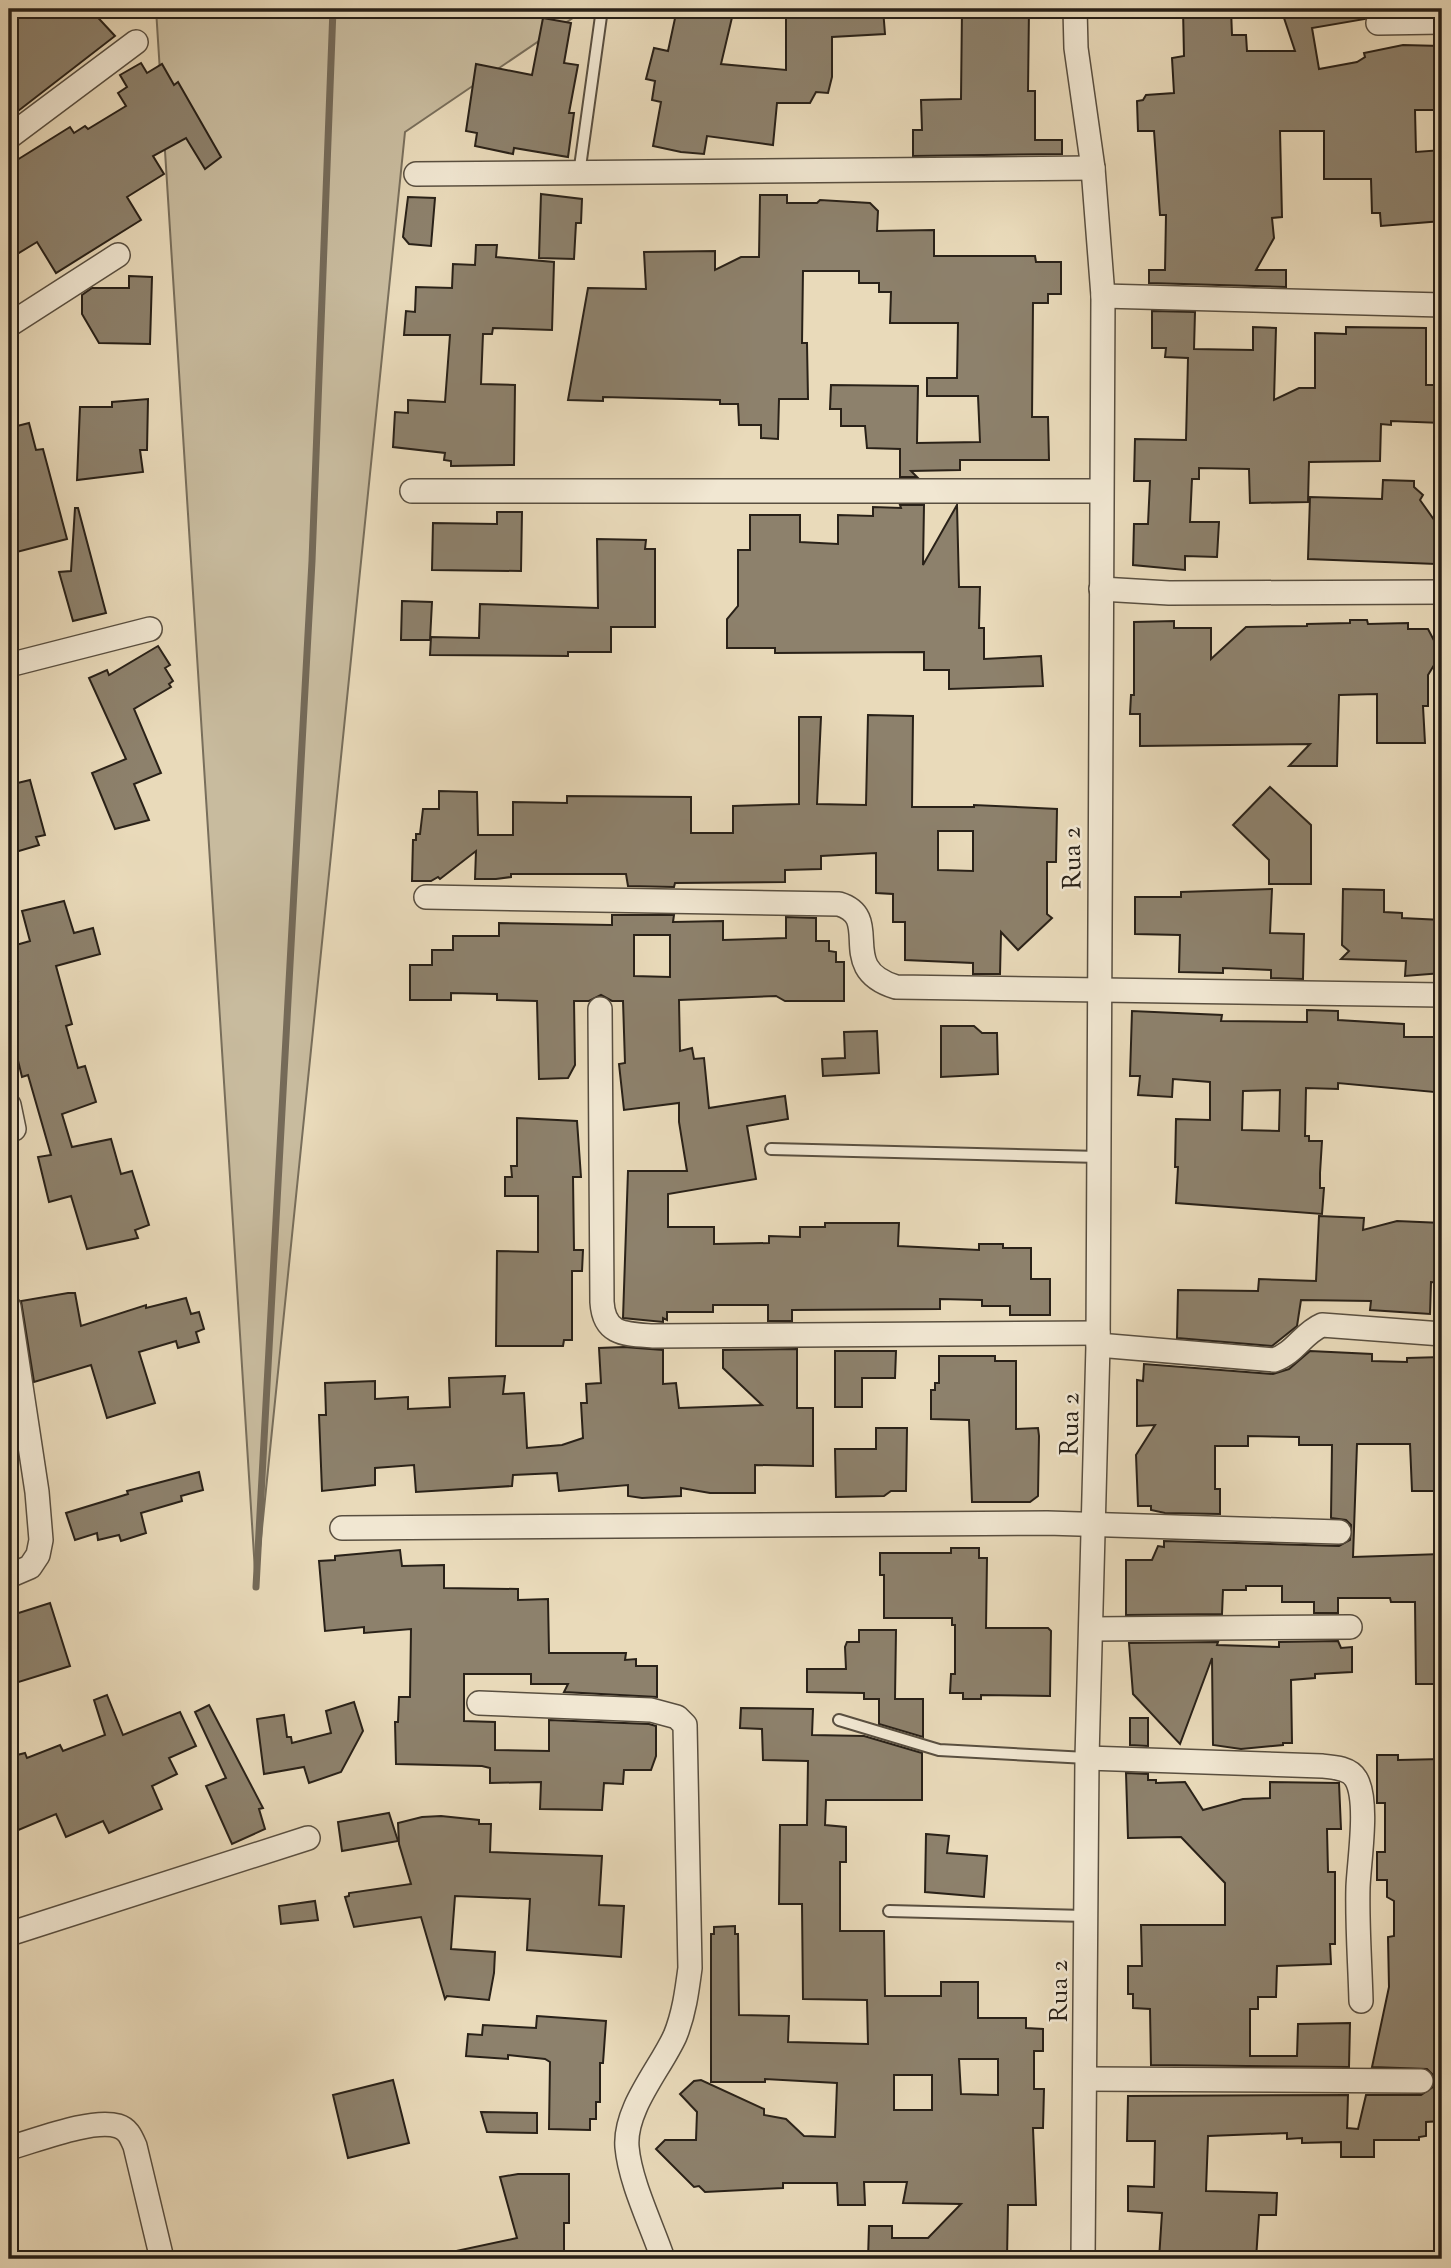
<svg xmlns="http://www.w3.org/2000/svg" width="1451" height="2268" viewBox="0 0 1451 2268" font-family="'Sorts Mill Goudy',serif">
	<rect width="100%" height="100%" fill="#e9daba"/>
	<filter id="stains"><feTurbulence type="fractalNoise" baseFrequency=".00286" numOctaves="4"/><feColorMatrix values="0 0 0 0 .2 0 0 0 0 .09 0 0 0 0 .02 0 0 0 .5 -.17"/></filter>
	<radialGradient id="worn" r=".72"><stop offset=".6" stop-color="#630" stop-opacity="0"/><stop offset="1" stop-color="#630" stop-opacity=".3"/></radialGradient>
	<path fill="#c8bb9e" stroke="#786e5b" stroke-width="2" d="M156 9H586L405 132 256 1587Z"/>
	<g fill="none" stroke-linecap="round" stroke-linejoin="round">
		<path stroke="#756a58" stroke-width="7" d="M256 1587 312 561 333 9"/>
	</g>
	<g fill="#8d816c" stroke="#292118" stroke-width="2" fill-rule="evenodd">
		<path d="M9 9H90L115 36 9 118Z"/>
		<path d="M677 9H734L721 64 786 70V14H835V9H883L885 34 832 37V77L828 93 816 92 810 103H777L773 145 707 136 704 154 681 152 653 146 661 102 652 100 655 81 646 79 654 48 668 51Z"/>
		<path d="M962 9H1029L1028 91H1035V140H1062V154L913 156V130H922L921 100 961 99Z"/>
		<path d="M1183 9H1231L1232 35H1246L1247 51H1295L1281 9H1366L1365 19 1312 28 1319 69 1357 62 1365 57 1364 53 1403 45 1441 46V110H1415L1416 152 1442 150V221L1381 226 1380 213H1372L1371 179H1324V131H1280L1282 217 1272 218 1274 238 1256 270H1286V287L1149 283V270H1165L1166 215H1160L1154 131H1138L1137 101 1143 100 1146 95 1174 93 1172 58 1184 56Z"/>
		<path d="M543 18 571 23 564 63 578 65 569 113H574L568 157 514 148 513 154 475 146 477 133 466 131 476 64 532 75Z"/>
		<path d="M141 63 147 73 162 64 174 85 178 82 221 157 205 169 186 138 153 156 164 174 127 197 141 220 56 273 37 242 9 259V165L70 127 74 133 85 126 88 129 126 106 118 93 127 87 120 75Z"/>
		<path d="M541 194 582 199 581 223H576L574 259 539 258Z"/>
		<path d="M760 195H787V203H817L820 200 870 203 878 211 877 231 934 230V256H1035L1036 262H1061V294H1048V303H1033L1032 417H1048L1049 460H960V470L911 471 917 477H900V449L867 448 865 426H841V409H830L831 385 918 386 917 443 980 442 978 396H927V378H957L958 323H890L891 292H879V283H859V271H803L802 343H807L808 399H779L778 439 761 438V425H739L738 404H720V400L603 397V401L568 400 588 288 646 289 644 252 715 251V270L741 257H759Z"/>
		<path d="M408 197 435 198 431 246 409 244 403 237Z"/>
		<path d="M476 245H497L496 257 554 262 552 330 493 328 492 334H483L481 384 515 385 514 465 451 466V461L444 460 445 453 393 447 395 412 408 413V400L445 402 450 335H404L406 311 415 312 416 287 452 288 453 264 475 265Z"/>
		<path d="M129 276 152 277 150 344 99 343 82 314V295L92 288H129Z"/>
		<path d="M1152 311 1195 312 1194 349 1253 350V327L1276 328 1274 400 1299 388H1315V333L1346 334V327L1426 328V385H1442V423L1391 421V425L1381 424 1380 461 1309 462 1308 502 1250 503 1249 469 1199 468V479H1192L1190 522H1219L1217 557 1185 556V570L1133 565 1134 524H1148L1150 481H1134L1135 439 1186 440 1188 358 1165 357 1166 348H1152Z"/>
		<path d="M148 399 147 450H140L143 472 77 480 80 407H112V402Z"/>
		<path d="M29 423 36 450 43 449 67 539 9 554V428Z"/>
		<path d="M1383 480 1414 481V487L1423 495 1420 500 1437 524 1436 564 1308 559 1310 497 1382 499Z"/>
		<path d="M900 505H924L923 565 957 505 959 587H980L979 628H984V659L1041 656 1043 686 949 689V670H924V652L775 653V648H727V619L738 606V550H750V515H800V542L838 544V515L873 516V507L901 508Z"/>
		<path d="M75 508H78L106 613 73 621 59 572 71 571Z"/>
		<path d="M497 512H522L521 571 432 570 433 523 497 524Z"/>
		<path d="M597 539 646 540 645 549H655V627H611V652H568V656L430 655 431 637 479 638 480 604 598 608Z"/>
		<path d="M402 601 432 602 430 640H401Z"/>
		<path d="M1350 620H1367L1368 624 1408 623V629H1428L1439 650V657L1428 675V706H1423L1425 743H1377V694L1339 695 1337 766H1289L1310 744 1140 746V714H1130L1131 695H1134V622L1174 621V628H1211V659L1246 627 1307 626V624L1350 623Z"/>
		<path d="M158 646 170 665 165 668 173 681 169 684 171 687 134 709 161 773 134 784 149 820 115 829 92 773 126 759 89 678 107 670 109 675Z"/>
		<path d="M868 715 913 716 912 807H974V805L1057 809 1056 862H1047V914L1052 918 1018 950 1001 932 1000 974H973V963L905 960V922H893V894L876 893V853L821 856V869L785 870V882L675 883 674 887 628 886 626 874H511V877L496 879H475L476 851 440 879 438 877 431 881H412L413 840H416V834H420L423 809H439V791L477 792 478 835H513V802L567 803V796L691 797V833H733V806L799 804V717H821L817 804 866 805ZM938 831H973V871L938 870Z"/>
		<path d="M30 780 45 835 36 837 39 845 9 854V785Z"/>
		<path d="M1270 787 1311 825V884H1269V860L1233 825Z"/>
		<path d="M1272 889 1270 933 1304 934 1303 979 1271 978V970L1223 968V973L1179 972 1180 935 1135 934V897H1181V892Z"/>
		<path d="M1343 889 1384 890V912L1402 913V918L1442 920V973L1405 976 1406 961 1341 959 1349 951 1342 945Z"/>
		<path d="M64 901 74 933 93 928 100 954 56 966 72 1024 66 1026 78 1068 85 1066 96 1102 62 1114 72 1147 111 1139 121 1174 132 1171 149 1225 135 1230 138 1238 87 1249 71 1196 49 1202 38 1157 51 1155 28 1075 22 1077 13 1040 9 1041V1003L18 1001 9 969V947L30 941 22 911Z"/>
		<path d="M612 915H674L673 922 723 921V940L786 938V917L816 918V941H829V951L836 952V962H844V1001H785L776 996 679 1000 680 1051 692 1048 694 1059 704 1058 709 1108 785 1096 788 1119 747 1126 756 1179 668 1194V1227H714V1244L769 1243V1236L800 1237V1227H825V1223H899L898 1246 979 1250V1244H1003V1248H1031V1279H1050V1315H1010V1306H982V1300L940 1299V1309L792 1310V1321H768V1305H713V1312H667V1320L663 1318V1322L623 1318 628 1171H687L679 1122V1103L624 1110 619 1064 625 1063 623 1001H612L601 995 589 1001H574L575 1065 568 1078 539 1079 537 1001 497 1000V994L451 993V1000H410V965H432V950H453V936H499V923L612 925ZM634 935H670V977L634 976Z"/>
		<path d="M1307 1010 1338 1011V1020L1404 1024V1037H1442V1086H1434V1092L1338 1083V1089L1306 1088 1305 1136H1309V1141H1322L1320 1173V1188H1324L1322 1214 1176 1203 1178 1167H1175L1176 1119 1210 1120V1082L1173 1079 1172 1097 1138 1095 1140 1076H1130L1132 1011 1222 1015 1221 1021 1307 1022ZM1280 1090 1279 1131 1242 1130 1243 1091Z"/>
		<path d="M941 1026H974L982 1033H997L998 1074 941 1077Z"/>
		<path d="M877 1031 879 1073 823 1076 822 1059 845 1058 844 1032Z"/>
		<path d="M517 1118 577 1121 581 1177H573L574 1250H583L582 1271H572V1340H564L563 1346H496L497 1251 538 1252V1196H505V1177H512L511 1166H517Z"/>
		<path d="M1319 1216 1364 1218 1363 1230 1397 1221 1442 1223V1283L1431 1282 1430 1314 1370 1310 1371 1301 1301 1300 1297 1326 1272 1346 1177 1338 1178 1290 1258 1291 1259 1279 1316 1281Z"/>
		<path d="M68 1293H75L81 1326 146 1305V1308L186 1298 191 1314 199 1312 204 1329 196 1332 199 1342 178 1348 176 1341 139 1352 155 1403 107 1418 91 1365 34 1382 21 1301Z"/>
		<path d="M624 1347 663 1350V1384L676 1383 679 1408 762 1405 723 1368V1350L797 1349V1408H813V1466L755 1465V1493H710L681 1488V1496L642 1498 628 1496V1485L559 1491 557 1473 513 1475 512 1486 416 1492 414 1465 375 1468V1485L322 1491 319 1415H326L325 1383 375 1381V1399L408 1397V1409L450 1407 449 1378 505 1376 503 1394 524 1393 527 1448 562 1445 583 1438 581 1403H587L586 1384 601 1383 599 1348Z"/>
		<path d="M835 1351H896L895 1378H862V1407H835Z"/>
		<path d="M1310 1351 1372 1354V1361L1407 1362V1358L1442 1357V1491H1412L1410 1444H1357L1353 1557 1441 1554 1442 1681 1439 1684H1416L1415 1602H1391L1390 1598H1338V1613H1314V1602H1282V1586H1246V1590H1223L1222 1614 1126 1615V1560H1152L1158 1546 1164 1547V1541L1339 1546 1350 1540 1351 1525 1346 1520 1331 1518 1332 1445H1299V1437L1248 1436V1446H1215V1489H1220V1514L1165 1513 1151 1510V1506H1138L1136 1455 1155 1425 1137 1426V1380L1143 1381 1144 1364 1273 1374 1289 1369Z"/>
		<path d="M939 1356H995V1361H1016V1429L1038 1428 1039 1436 1038 1496 1030 1502H972L969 1420 931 1419V1390H935V1383H939Z"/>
		<path d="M876 1428H907L906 1491H891L884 1496 836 1497 835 1449H876Z"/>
		<path d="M199 1472 203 1490 181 1496 182 1501 141 1513 146 1533 121 1541 119 1535 98 1540 97 1533 75 1540 66 1513 128 1494 127 1491Z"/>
		<path d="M951 1548H979V1558H987L986 1628H1048L1051 1631 1050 1696 981 1695V1699H963V1693H950L951 1674H955V1625H952V1618H884V1575H880V1553H951Z"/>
		<path d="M400 1550 402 1566 444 1565V1588L518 1589V1600L548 1599 549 1653H626L625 1660 636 1659V1666H657V1697L564 1692 568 1684H531V1674H464V1721L495 1722V1750L549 1751V1720L649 1724 656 1726V1756L651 1770H624L623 1784 604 1783 602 1810 540 1809 541 1782 490 1783V1768L482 1766 396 1764 395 1722H398L399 1697H410L411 1629 364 1633V1627L325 1631 319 1561 335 1560V1556Z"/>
		<path d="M50 1603 70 1666 9 1685V1616Z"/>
		<path d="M859 1630H896L895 1699H923V1737L879 1724V1699H864V1693L807 1692V1669H846L845 1647 847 1642H859Z"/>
		<path d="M1338 1641 1341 1648 1352 1647V1672L1315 1674V1678L1291 1680 1292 1743H1283V1745L1241 1749 1213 1745 1212 1658 1180 1744 1133 1694 1129 1643 1218 1642 1217 1645 1279 1647V1642Z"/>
		<path d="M107 1695 123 1735 180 1712 196 1746 169 1758 177 1774 152 1786 162 1809 109 1833 103 1821 66 1837 56 1814 9 1834V1757L25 1753 27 1758 60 1745 63 1751 105 1735 94 1700Z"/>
		<path d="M354 1702 363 1731 341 1772 309 1783 304 1767 264 1774 257 1719 284 1715 287 1737H291L292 1743 331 1733 326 1711Z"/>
		<path d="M209 1705 263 1808 259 1809 265 1829 232 1844 206 1786 226 1778 195 1712Z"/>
		<path d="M741 1708 813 1709 812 1735 864 1736 922 1753V1800H826L825 1825 846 1827V1862H840V1931H884L885 1996H941V1982H978V2018H1026V2028L1043 2029V2051H1034V2089H1044L1043 2128H1033L1036 2205H1008L1007 2259H868L869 2226H892V2238H928L961 2204 903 2203 907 2182H864L865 2205H838L837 2183H783V2188L705 2192 699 2186 694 2187 656 2149 665 2140H696L697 2112 680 2094 694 2081 701 2080 764 2109V2115L786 2119 804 2136 835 2137 837 2083 765 2079V2082H711V1934H714V1927L735 1926V1934H738L739 2015 789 2016 788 2042 868 2044 867 2000 803 1999 802 1904H779L780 1825H807L808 1761 763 1760 762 1729 740 1728ZM959 2059H998V2095L961 2094ZM894 2075H932V2110H894Z"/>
		<path d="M1130 1718H1148V1746L1130 1745Z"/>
		<path d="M1377 1755H1398V1760L1442 1759V2121L1426 2122V2136L1419 2137V2140H1374V2157H1341V2142L1302 2143V2138L1287 2139V2133L1208 2136 1206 2191 1277 2193 1276 2215H1259L1256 2259H1159L1162 2213 1128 2211V2186L1154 2187 1155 2141H1127L1128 2096 1348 2095 1347 2128 1358 2129 1366 2095H1421L1433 2087V2075L1427 2069 1372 2067 1389 1987 1388 1937 1394 1936V1901L1387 1897V1880H1377V1852H1385V1803H1377Z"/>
		<path d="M1126 1773 1148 1774V1780H1156V1783L1185 1782 1203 1810 1243 1799 1270 1798V1782L1339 1783 1341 1829H1327L1328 1872H1335V1944H1330L1331 1964 1277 1966 1276 1997H1258V2009H1250V2056H1297L1298 2024 1350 2023 1349 2067 1151 2065 1150 2009 1133 2008V1994H1128V1966H1142L1141 1925H1225V1883L1181 1837 1128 1838Z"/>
		<path d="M389 1813 398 1841 342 1851 338 1822Z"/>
		<path d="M441 1816 479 1820V1824H491L490 1852 602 1856 599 1905 624 1906 621 1957 527 1950 530 1899 455 1896 451 1949 495 1952 494 1973 489 2000 447 1996 445 1999 421 1917 354 1927 345 1897 349 1896V1893L411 1884 399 1844 398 1823 422 1817Z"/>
		<path d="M926 1834 949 1836 947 1853 987 1856 984 1897 925 1892Z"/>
		<path d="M315 1901 318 1920 281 1924 279 1906Z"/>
		<path d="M537 2016 606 2021 603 2063H600V2102H596V2119H590V2130L549 2129 550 2062 545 2059 508 2055V2059L466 2056 468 2034 482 2035 483 2025 536 2028Z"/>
		<path d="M393 2080 409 2143 348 2158 333 2095Z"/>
		<path d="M481 2112 537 2113V2133L487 2132Z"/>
		<path d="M518 2174H569V2223H564V2259H457L456 2251 517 2238 500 2177Z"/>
	</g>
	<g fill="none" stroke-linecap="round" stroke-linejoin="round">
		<g stroke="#594f40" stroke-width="14">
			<g id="lane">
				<path d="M579 174 602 9"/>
				<path d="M771 1149 1100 1157"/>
				<path d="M839 1720 939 1750 1087 1758"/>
				<path d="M889 1911 1086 1916"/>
			</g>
		</g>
		<g stroke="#594f40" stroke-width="26">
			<g id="street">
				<path d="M1075 9 1076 48 1093 168 1103 296 1098 1345 1087 1758 1083 2259"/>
				<path d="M1378 23 1442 22"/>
				<path d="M9 137 136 42"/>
				<path d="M416 174 1093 168"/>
				<path d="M1103 296 1442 305"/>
				<path d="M9 325 118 255"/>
				<path d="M412 491H1100"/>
				<path d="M1101 589 1169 593 1442 592"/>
				<path d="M9 665 150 629"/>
				<path d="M426 897 839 904C885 918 834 968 896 987L1442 995"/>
				<path d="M600 1009 602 1302C604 1335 625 1334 653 1336L1098 1333"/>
				<path d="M9 1105 14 1129"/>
				<path d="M9 1307 37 1492 41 1540 38 1555 30 1567 9 1576"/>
				<path d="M1098 1345 1274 1360C1295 1353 1303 1333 1322 1325L1442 1334"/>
				<path d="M342 1528 1047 1523 1339 1532"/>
				<path d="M1092 1629 1350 1627"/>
				<path d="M479 1703 651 1710 677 1717 685 1725 690 1968C687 1991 684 2014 675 2036 660 2069 624 2109 627 2147 630 2182 652 2226 663 2259"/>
				<path d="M1087 1758 1322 1766C1334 1767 1350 1768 1356 1779 1369 1801 1359 1861 1358 1887 1357 1925 1360 1963 1361 2001"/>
				<path d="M9 1934 308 1838"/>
				<path d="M1085 2079 1421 2081"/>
				<path d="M9 2148C35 2141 92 2118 118 2126 128 2129 131 2137 135 2146L162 2259"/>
			</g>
		</g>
		<use href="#lane" stroke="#f1e7d2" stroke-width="10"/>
		<use href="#street" stroke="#f1e7d2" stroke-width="23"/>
	</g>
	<g text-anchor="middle" stroke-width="5" stroke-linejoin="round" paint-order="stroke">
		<g font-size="26" fill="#292118" stroke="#f1e7d2">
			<text transform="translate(1071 858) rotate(-91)" y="9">Rua 2</text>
			<text transform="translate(1069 1424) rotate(-89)" y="9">Rua 2</text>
			<text transform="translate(1058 1991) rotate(-90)" y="9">Rua 2</text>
		</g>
	</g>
	<rect width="1451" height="2268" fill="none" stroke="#e9daba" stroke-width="35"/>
	<rect x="10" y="10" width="1430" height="2247" fill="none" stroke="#292118" stroke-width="3.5"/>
	<rect x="18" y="18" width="1416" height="2233" fill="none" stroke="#292118" stroke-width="2"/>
	<rect width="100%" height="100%" filter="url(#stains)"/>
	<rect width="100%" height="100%" fill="url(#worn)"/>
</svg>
